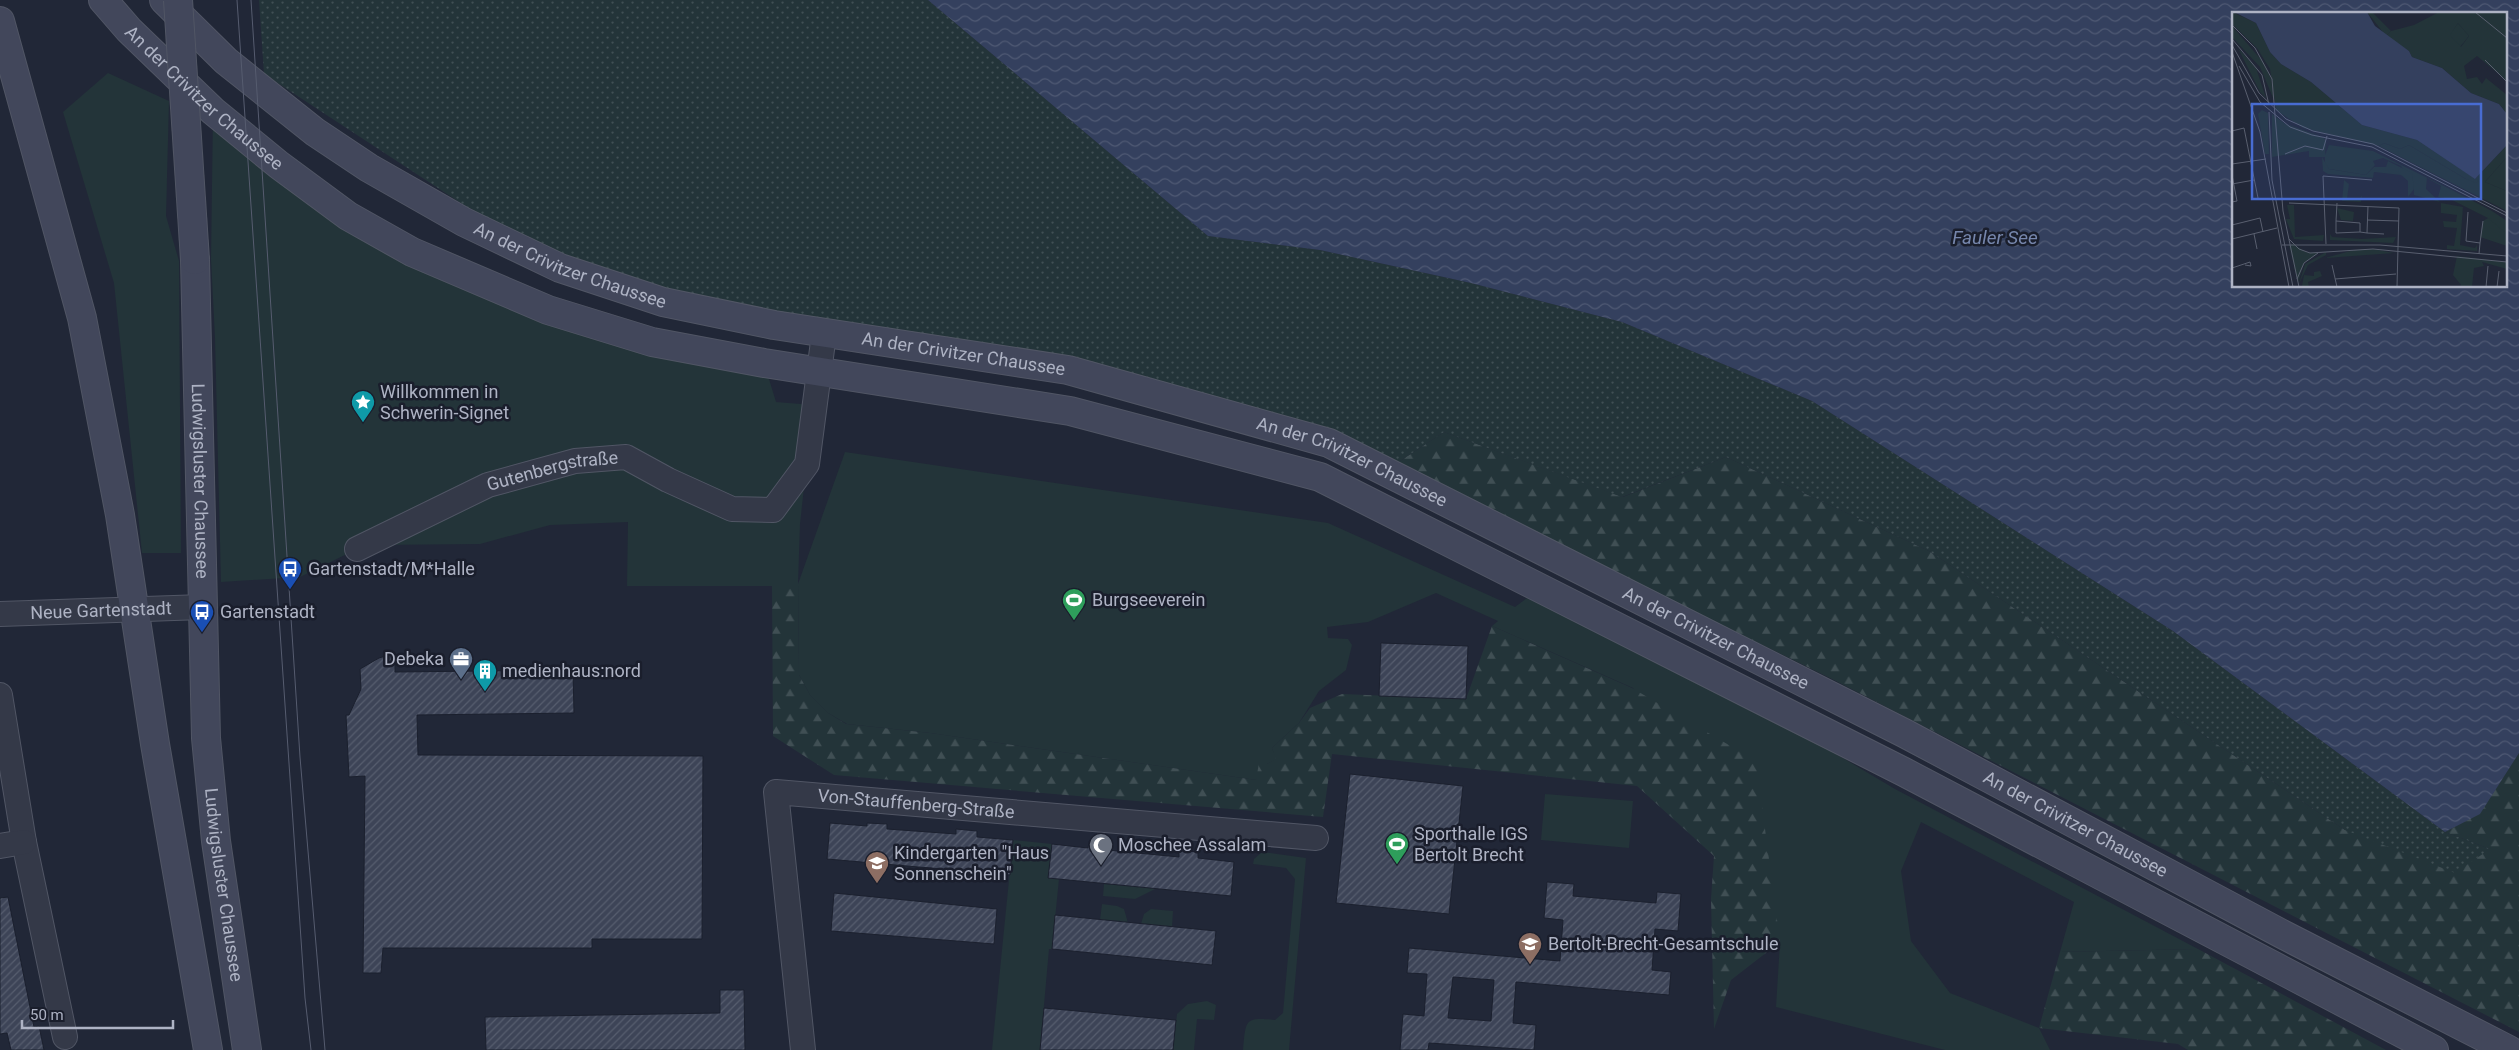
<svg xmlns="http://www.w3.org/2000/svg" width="2519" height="1050" viewBox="0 0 2519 1050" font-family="Roboto,sans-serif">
	<defs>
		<pattern id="forest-firs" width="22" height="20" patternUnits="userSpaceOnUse" patternTransform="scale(1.25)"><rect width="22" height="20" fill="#233439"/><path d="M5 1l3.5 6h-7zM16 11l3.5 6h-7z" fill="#404f54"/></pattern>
		<pattern id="park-dots" width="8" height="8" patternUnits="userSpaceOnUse" patternTransform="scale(1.25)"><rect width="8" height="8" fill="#233439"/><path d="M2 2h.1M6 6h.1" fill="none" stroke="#404f54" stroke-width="1.8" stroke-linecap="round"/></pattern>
		<pattern id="water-waves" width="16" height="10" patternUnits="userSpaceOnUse" patternTransform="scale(1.25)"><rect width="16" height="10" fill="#34405e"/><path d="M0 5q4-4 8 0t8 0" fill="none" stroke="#4f5973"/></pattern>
		<pattern id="building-hatch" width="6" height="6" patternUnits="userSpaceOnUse" patternTransform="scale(1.25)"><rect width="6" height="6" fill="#3d4457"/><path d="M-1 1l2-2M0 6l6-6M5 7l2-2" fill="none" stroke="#565d6e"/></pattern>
	</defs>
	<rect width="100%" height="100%" fill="#212737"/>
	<g fill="#233439">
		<path d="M108 73 169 101 166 216 179 261 181 553H142L114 283 63 112Z"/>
		<path d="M213 111 279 165 548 310 764 363 776 402 813 405 800 524 798 584 845 452 1328 523 1515 607 1527 598 1831 751 1895 789 2198 949 2060 952 2074 902 1921 822 1901 871 1911 941 1950 993 2039 1028 2050 1050H1945L1776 1007 1780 942 1633 688 1492 626 1498 621 1436 593 1368 622 1327 627 1328 638 1348 639 1352 645 1346 670 1319 691 1299 723 1272 748 1277 759 1267 764 1256 780 930 733 847 724 828 713 810 695 799 675 798 586H627L628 522 550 525 480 544 376 545 357 549 300 577 221 582 215 338 211 259Z"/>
		<path d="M1545 794 1633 801 1629 848 1541 840Z"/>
		<path d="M1013 840 1052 844 1048 878 1059 879 1052 949H1049L1040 1050H992Z"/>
		<path d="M1262 852 1306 858 1289 1050H1243C1246 1020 1244 1017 1275 1020L1283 1013 1295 879 1286 868 1253 864 1254 859Z"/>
		<path d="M1104 884 1157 888 1135 899 1103 896Z"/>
		<path d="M1102 904 1117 906 1124 909 1128 923 1100 920Z"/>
		<path d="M1151 909 1173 911 1172 927 1141 924 1144 914Z"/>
		<path d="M1207 1001 1216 1005 1214 1020 1197 1019 1194 1050H1173L1177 1014 1188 1004Z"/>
	</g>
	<g fill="url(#forest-firs)">
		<path d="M1444 432 1623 497 1726 457 1929 551 2345 830 2490 849 2445 832 2480 813 2519 753V1032L1830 678 1394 465Z"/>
		<path d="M772 586H798L799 675 810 695 828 713 846 724 930 733 1256 780 1259 763 1267 764 1276 759 1272 748 1299 723 1310 708 1342 694 1466 699 1492 626 1632 688 1756 761 1780 942 1731 980 1714 1029 1711 899 1714 856 1637 786 1332 754 1323 817 834 775 773 736Z"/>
		<path d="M2198 949 2386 1050H2188L2178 1044 2039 1028 2060 952Z"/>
	</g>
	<path fill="url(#park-dots)" d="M259 0H928L1208 236 1320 250 1471 283 1622 322 1812 401 2173 631 2445 832 2490 849 2455 873 2345 830 1929 551 1726 457 1622 497 1444 432 1394 465 1329 443 560 268 264 74Z"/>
	<path fill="url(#water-waves)" fill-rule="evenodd" d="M928 0H2519V753L2480 814 2445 832 2173 631 1812 401 1622 322 1471 283 1320 250 1208 236ZM2233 14H2505V286H2233Z"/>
	<g fill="url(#building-hatch)" stroke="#1b202e" fill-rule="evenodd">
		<path d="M1381 643 1468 646 1466 699 1379 696Z"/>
		<path d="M395 653V672L573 670 574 713 417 715 418 755 703 756 702 939H592V948H383L381 973H363L365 776 349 777 346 715H349L361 689 360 669 379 658Z"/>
		<path d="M1350 774 1463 786 1449 914 1336 903Z"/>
		<path d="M830 823 867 826V823L887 824V829L956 834V829L977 831V837L1013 840 1010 875 827 859Z"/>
		<path d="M1089 841 1108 843 1107 850 1179 857V850L1198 852V858L1234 862 1231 896 1048 878 1052 844 1088 848Z"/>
		<path d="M1547 882 1574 884 1573 896 1656 903 1657 892 1681 894 1678 931 1655 929 1652 970 1671 972 1669 995 1516 982 1513 1023 1536 1025 1534 1050 1429 1043 1428 1050H1400L1403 1014 1424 1016 1427 974 1407 973 1409 948 1560 961 1563 920 1544 918ZM1453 977 1494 980 1491 1021 1448 1018Z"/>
		<path d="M834 893 997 909 994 944 831 931Z"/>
		<path d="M8 897 34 1027 39 1026 44 1050H11L7 1033 0 1034V898Z"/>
		<path d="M1055 915 1216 931 1212 965 1052 949Z"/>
		<path d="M720 990H744L745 1050H486L485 1017 720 1013Z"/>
		<path d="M1044 1008 1176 1020 1173 1050H1040Z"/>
	</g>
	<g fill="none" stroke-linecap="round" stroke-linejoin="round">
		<g stroke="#515665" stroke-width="26">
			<g id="street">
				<path id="s1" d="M357 549 488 485 575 461 626 457 668 480 732 509 773 510 807 464 824 334"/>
				<path id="s2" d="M0 614 203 607"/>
				<path d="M0 695 24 842 65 1037"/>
				<path d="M0 846 24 842"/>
				<path id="s3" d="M803 1050 776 792 1316 838"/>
			</g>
		</g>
		<g stroke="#515665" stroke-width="30">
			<g id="secondary">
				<path id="s4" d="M103 0 129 30 213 111 279 165 348 216 412 252 548 310 652 342 764 363 1070 411 1320 477 1904 772 2434 1050"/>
				<path id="s5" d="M164 0 226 61 315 132 369 168 464 222 560 268 663 302 774 325 1068 370 1329 443 1904 733 2282 934 2509 1050"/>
				<path d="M0 21 82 318 120 515 155 744 208 1050"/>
				<path id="s6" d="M195 260 206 738 216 841 247 1050"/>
			</g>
		</g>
		<use href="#street" stroke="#343948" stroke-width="24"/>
		<use href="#secondary" stroke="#42475b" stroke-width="28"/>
		<g stroke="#565c6f" stroke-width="1">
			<path d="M237 0 305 998 311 1050"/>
			<path d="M251 0 300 757 325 1050"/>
		</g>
		<g stroke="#515665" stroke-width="30" stroke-linecap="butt">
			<path id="secondary-bridge" d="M178 0 195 260"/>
		</g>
		<use href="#secondary-bridge" stroke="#42475b" stroke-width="28"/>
	</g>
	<defs>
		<g id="sight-pin" transform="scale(1.25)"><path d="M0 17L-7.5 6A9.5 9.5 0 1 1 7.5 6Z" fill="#0f9aa8" stroke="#1a1e2c"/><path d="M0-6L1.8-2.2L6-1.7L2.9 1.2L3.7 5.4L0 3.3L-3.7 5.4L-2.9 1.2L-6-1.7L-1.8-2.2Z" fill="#fff"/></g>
		<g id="bus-pin" transform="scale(1.25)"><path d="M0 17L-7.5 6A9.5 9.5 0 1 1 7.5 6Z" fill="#1a4fb4" stroke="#1a1e2c"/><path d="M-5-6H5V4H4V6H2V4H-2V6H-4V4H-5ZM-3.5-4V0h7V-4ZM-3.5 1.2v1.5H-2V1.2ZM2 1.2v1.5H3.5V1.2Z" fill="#fff"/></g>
		<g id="stadium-pin" transform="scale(1.25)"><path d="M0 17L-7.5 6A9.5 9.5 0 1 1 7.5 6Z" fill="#2e9e5b" stroke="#1a1e2c"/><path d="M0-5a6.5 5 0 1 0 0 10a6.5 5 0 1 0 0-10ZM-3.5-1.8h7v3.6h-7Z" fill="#fff"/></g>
		<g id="office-pin" transform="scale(1.25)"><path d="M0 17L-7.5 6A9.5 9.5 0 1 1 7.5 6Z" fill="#5c6f8a" stroke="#1a1e2c"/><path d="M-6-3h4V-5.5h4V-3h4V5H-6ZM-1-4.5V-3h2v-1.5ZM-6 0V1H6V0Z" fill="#fff"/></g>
		<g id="building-pin" transform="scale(1.25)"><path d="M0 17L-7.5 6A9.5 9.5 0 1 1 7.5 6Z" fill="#0f9aa8" stroke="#1a1e2c"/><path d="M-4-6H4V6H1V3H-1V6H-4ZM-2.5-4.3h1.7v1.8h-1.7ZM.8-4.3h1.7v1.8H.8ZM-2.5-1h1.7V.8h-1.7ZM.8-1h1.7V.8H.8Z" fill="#fff"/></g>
		<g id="mosque-pin" transform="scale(1.25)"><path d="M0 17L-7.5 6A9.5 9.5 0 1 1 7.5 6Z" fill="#6b7280" stroke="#1a1e2c"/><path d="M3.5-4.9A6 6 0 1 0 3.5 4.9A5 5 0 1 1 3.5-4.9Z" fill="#fff"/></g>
		<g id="school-pin" transform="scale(1.25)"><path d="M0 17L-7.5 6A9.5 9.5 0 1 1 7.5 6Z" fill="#8d6e63" stroke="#1a1e2c"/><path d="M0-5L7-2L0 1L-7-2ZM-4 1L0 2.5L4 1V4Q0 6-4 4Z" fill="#fff"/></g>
	</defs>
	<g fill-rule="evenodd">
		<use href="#sight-pin" x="363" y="402"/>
		<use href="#bus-pin" x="290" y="569"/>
		<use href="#stadium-pin" x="1074" y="600"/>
		<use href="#bus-pin" x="202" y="612"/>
		<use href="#office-pin" x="461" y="659"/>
		<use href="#building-pin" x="485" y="671"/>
		<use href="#stadium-pin" x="1397" y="844"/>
		<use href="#mosque-pin" x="1101" y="845"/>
		<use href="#school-pin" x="877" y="863"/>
		<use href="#school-pin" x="1530" y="944"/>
	</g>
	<g text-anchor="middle" stroke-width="5" stroke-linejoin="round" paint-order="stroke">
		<g font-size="18" fill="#aeb3c4" stroke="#1a1e2c">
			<text dy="6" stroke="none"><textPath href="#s4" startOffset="141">An der Crivitzer Chaussee</textPath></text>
			<text dy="6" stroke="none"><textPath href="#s5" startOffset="490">An der Crivitzer Chaussee</textPath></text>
			<text dy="6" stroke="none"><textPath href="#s5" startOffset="895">An der Crivitzer Chaussee</textPath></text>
			<text dy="6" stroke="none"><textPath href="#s5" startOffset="1300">An der Crivitzer Chaussee</textPath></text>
			<text dy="6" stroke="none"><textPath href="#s1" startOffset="212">Gutenbergstraße</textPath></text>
			<text dy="6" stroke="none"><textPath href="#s6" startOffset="221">Ludwigsluster Chaussee</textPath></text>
			<text dy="6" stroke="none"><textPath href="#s2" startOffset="101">Neue Gartenstadt</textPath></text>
			<text dy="6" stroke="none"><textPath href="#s5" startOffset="1705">An der Crivitzer Chaussee</textPath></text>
			<text dy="6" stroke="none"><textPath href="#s3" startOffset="400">Von-Stauffenberg-Straße</textPath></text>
			<text dy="6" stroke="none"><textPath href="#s5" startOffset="2110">An der Crivitzer Chaussee</textPath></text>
			<text dy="6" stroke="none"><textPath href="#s6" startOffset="626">Ludwigsluster Chaussee</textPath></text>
		</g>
		<g font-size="18" fill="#aeb3c4" stroke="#1a1e2c" text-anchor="start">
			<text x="380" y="398">Willkommen in<tspan x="380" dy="21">Schwerin-Signet</tspan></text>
			<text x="308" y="575">Gartenstadt/M*Halle</text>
			<text x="1092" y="606">Burgseeverein</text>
			<text x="220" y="618">Gartenstadt</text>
			<text x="444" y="665" text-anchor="end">Debeka</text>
			<text x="502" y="677">medienhaus:nord</text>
			<text x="1414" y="840">Sporthalle IGS<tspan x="1414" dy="21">Bertolt Brecht</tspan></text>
			<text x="1118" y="851">Moschee Assalam</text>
			<text x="894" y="859">Kindergarten "Haus<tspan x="894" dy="21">Sonnenschein"</tspan></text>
			<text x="1548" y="950">Bertolt-Brecht-Gesamtschule</text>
		</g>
		<g font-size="19" font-style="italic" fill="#7686ac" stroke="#1a1e2c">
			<text x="1995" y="244">Fauler See</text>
		</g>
	</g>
	<g transform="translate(2232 12)">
		<rect width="275" height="275" fill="#212737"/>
		<path d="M226 11 237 24 228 35 217 23ZM0 14 32 51 39 67 42 88 28 55 0 25ZM30 98 36 101 37 142H33L26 102ZM40 102 52 111 90 125 94 128 93 143 97 133 141 139 220 178H208L209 174 195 166 194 177 208 190 182 183V177L169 154 151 146 141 149 143 153 134 163 97 157 93 153V145H77V139L40 145ZM112 168 117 172 115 187 127 188 130 183 129 190 110 189ZM209 191 231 195 228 233 243 236 245 233V239L215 237V233L222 234 225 216 212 215 211 209 224 210 225 203 209 201ZM55 193H62L63 225 92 223 91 229 62 227 55 210 54 207H58ZM105 196 122 200 121 209 109 208ZM256 206 275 212V244V234L248 225 251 209ZM98 222 100 225 130 227 164 225 161 231 98 228ZM61 232 74 240 86 241 72 251 66 271 57 233ZM141 237 162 241 93 246 122 238ZM94 240V243L76 253 67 272 73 252ZM225 244 275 250V257L250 250 252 254 242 256 240 275H227L229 273 221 263ZM88 259 90 264 76 270 77 275 70 274 72 263 82 264V260Z" fill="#233439"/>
		<path d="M207 0H275V69L245 44 232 54 235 67 245 65 250 72 254 66 275 83V102L267 92 239 81 210 56 180 45 177 39 154 24 159 19 182 13ZM226 11 237 24 229 35 218 23ZM6 36 24 56 34 86 28 80ZM152 131 168 137 177 133 234 167H243L275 133V145L253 170 275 179V199L147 134ZM90 145 97 157 134 163 142 155H154L156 149 180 161 182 177 176 185V169L169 163 142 160 141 166 96 162 91 159ZM208 178H220L260 199 275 209V222L256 206 218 187 206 185Z" fill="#233439" fill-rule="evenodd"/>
		<path d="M0 0 24 11 38 40 49 52 79 70 130 113 185 128 247 169 244 171 234 167 177 133 168 137 152 131 147 134 71 116 44 98 38 57 25 36 0 12ZM135 0H140L159 19 154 24ZM275 145V179L253 170Z" fill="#233439"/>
		<path d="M2 0H135L143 14 177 39 180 45 210 56 239 81 267 92 275 102V133L243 167 185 128 130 113 79 70 49 52 38 40 24 11Z" fill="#34405e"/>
		<path fill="none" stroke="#595f6f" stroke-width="1" d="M243 0 275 26M0 13 23 36 40 67 51 199 67 275M0 27 30 63 37 93M0 33 27 81 54 107 81 119 141 132 275 201M0 40 28 120 57 275M253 48 275 70M7 54 28 90 58 115 80 123 140 135 275 204M37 100 40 168 61 275M0 119 12 116 26 186M53 142 73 134 91 138 95 124M0 152 34 147M0 163 5 189 0 190M0 172 22 168M57 191 167 196 165 275M236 200 234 229 248 231 247 242M135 208 167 209M104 209 128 211V220L104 221V209L105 191M0 213 28 206 31 220M128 220 135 221 136 194M135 221 152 222M22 222 25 237M0 227 45 216M57 227 67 237 78 241 141 237 275 250M248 231 251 209M94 232 91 164 140 168M50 233H148L275 244M100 253 105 275M0 256 18 250 19 254 13 253M65 267 72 251 86 241M103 267 164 262M254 275 256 254M265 275 267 259"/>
		<path fill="#486cd2" fill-opacity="0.15" stroke="#486cd2" stroke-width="2.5" d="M20 92H249V187H20Z"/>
		<rect width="275" height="275" fill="none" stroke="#aeb3c4" stroke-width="2.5"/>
	</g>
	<path d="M22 1020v8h151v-8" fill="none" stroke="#aeb3c4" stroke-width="2.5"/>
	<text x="30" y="1020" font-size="15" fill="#aeb3c4" stroke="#1a1e2c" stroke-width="4" paint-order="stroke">50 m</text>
</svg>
